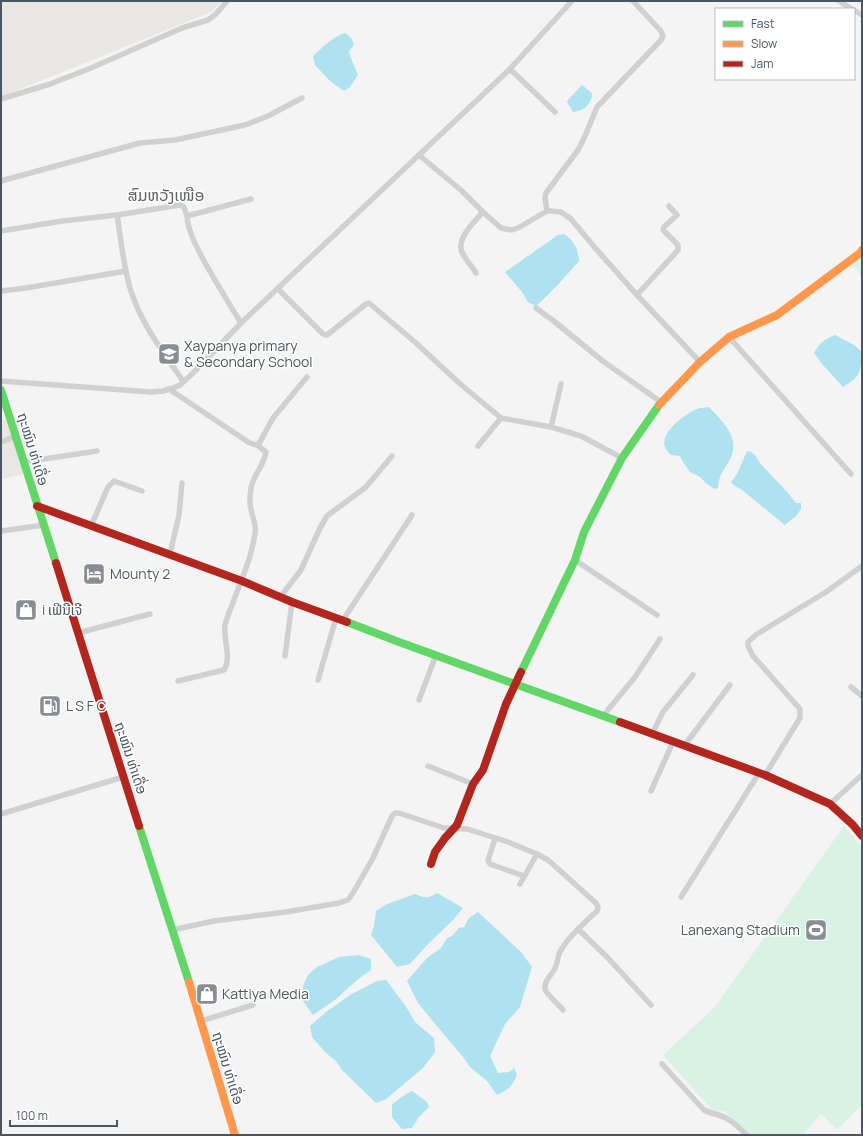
<svg xmlns="http://www.w3.org/2000/svg" width="863" height="1136" viewBox="0 0 863 1136" font-family="Manrope,'Noto Sans Lao',sans-serif">
	<rect width="100%" height="100%" fill="#f4f4f4"/>
	<g fill="#e8e7e3">
		<path d="M1 1H222L211 12 1 97Z"/>
		<path d="M10 418 27 473 1 479V420Z"/>
	</g>
	<g fill="#d9f2e3">
		<path d="M862 250V277L850 260Z"/>
		<path d="M844 826 862 847V1105L837 1130 821 1114 803 1135H750L724 1111 714 1112 663 1055 714 1008Z"/>
	</g>
	<g fill="#aee2f0">
		<path d="M345 33 351 38 354 44 349 52C351 60 355 67 358 75L350 87 344 91 330 81 315 65 313 56C323 47 332 37 345 33Z"/>
		<path d="M582 85 592 93C592 104 584 111 573 112L568 104 567 101Z"/>
		<path d="M564 234C574 241 578 248 579 261 565 277 552 292 536 306L528 302 522 292 505 272 558 235Z"/>
		<path d="M835 335 854 345 862 352C860 373 862 375 843 387L822 364 814 353C819 343 826 338 835 335Z"/>
		<path d="M709 407C724 423 743 440 728 463 723 471 718 478 718 488L714 489 706 483 700 477 690 472 683 462 680 456 671 455C669 453 666 450 665 447 660 432 685 414 697 409 701 407 705 408 709 407Z"/>
		<path d="M747 451 751 452 755 455 760 463 788 493 796 503H801V509L796 516 785 525 742 490 735 486 731 482 737 474Z"/>
		<path d="M437 893 463 908 453 920 427 945 410 964 397 967 371 935 374 926 376 911 387 904 415 894C425 898 427 899 437 893Z"/>
		<path d="M478 912 522 953 532 967 520 1007 505 1024 490 1056 498 1073 509 1072 514 1068 517 1075C512 1086 509 1090 497 1095L487 1081 470 1067 463 1057 431 1019 418 1003 407 981 427 958 441 948 447 938 452 936 459 928 464 927 469 918Z"/>
		<path d="M359 955 371 959V970L357 980 335 1000 313 1015 301 998 304 983 308 975 317 967 339 957Z"/>
		<path d="M386 980 405 1005 415 1022 434 1038 435 1052 423 1068 386 1099 376 1103 342 1070 336 1061 326 1053 312 1037 310 1026 326 1012 350 995 377 981Z"/>
		<path d="M412 1091 427 1102 429 1107 419 1117 412 1128 402 1129 392 1117V1104L406 1094Z"/>
	</g>
	<g fill="none" stroke-linecap="round" stroke-linejoin="round">
		<g stroke="#ced0d2" stroke-width="5.5">
			<path d="M839 1 852 9"/>
			<path d="M854 10 862 15"/>
			<path d="M510 69 555 112"/>
			<path d="M1 99 50 84 91 68 182 28 208 20 216 14 227 1"/>
			<path d="M419 155 462 191 483 212 501 228 512 230 518 228 547 211H551L561 212 571 219 596 249 637 295 700 362"/>
			<path d="M1 181 140 143 175 140 245 125 268 116 302 98"/>
			<path d="M547 211 545 198 546 193 578 150 585 136 597 107 661 40 663 36 662 33 660 30 633 1"/>
			<path d="M117 215C121 239 123 264 130 288 140 322 163 352 183 381"/>
			<path d="M187 216C188 231 196 246 203 259 215 281 228 302 241 323"/>
			<path d="M1 231 62 221 117 215 180 205 184 207 187 216 251 199"/>
			<path d="M476 273C472 266 465 260 462 252 456 239 475 221 483 212"/>
			<path d="M278 289 323 334 327 335 366 304 369 303 416 343 458 382 501 418 551 427 581 436 622 458"/>
			<path d="M1 291 26 288 126 271"/>
			<path d="M637 295 678 250V245L663 230 664 227 677 215 669 206"/>
			<path d="M536 308 555 322 604 362 661 402"/>
			<path d="M729 337 851 474"/>
			<path d="M1 381 151 392 163 391 173 388 180 385 191 375 241 323 510 69 572 1"/>
			<path d="M169 389 248 442 253 444 257 445 266 452C264 466 253 475 251 488 250 495 249 503 251 509 252 517 257 525 255 533 252 555 243 576 235 597 232 606 227 616 225 625 223 640 232 657 224 670L178 681"/>
			<path d="M551 427 561 384"/>
			<path d="M1 442 16 436"/>
			<path d="M257 445 260 442 273 418 307 377"/>
			<path d="M478 446 501 418"/>
			<path d="M24 462 97 451"/>
			<path d="M91 526 108 487 114 481 142 491"/>
			<path d="M1 531 44 525"/>
			<path d="M170 554 179 515 182 483"/>
			<path d="M575 560 657 615"/>
			<path d="M281 596 301 570 320 528 327 516 366 487 392 456"/>
			<path d="M343 620 412 515"/>
			<path d="M78 633 150 614"/>
			<path d="M285 656 292 602"/>
			<path d="M318 680 336 618"/>
			<path d="M851 687 862 696"/>
			<path d="M419 700 436 655"/>
			<path d="M603 716 635 677 660 639"/>
			<path d="M652 734 663 712 693 675"/>
			<path d="M684 746 730 685"/>
			<path d="M428 766 473 784"/>
			<path d="M765 775 800 718V709L753 656 748 646V642L757 634 826 592 862 566"/>
			<path d="M651 791 673 742"/>
			<path d="M830 804 862 775"/>
			<path d="M1 814 123 777"/>
			<path d="M495 839 488 860 490 864 524 876"/>
			<path d="M520 884 537 854"/>
			<path d="M681 897 759 773"/>
			<path d="M578 929 608 958 651 1005"/>
			<path d="M172 930 214 921 286 912 339 903 348 900 353 893 373 858 392 816 395 813H399L444 828 467 829 508 842 537 854 548 860 596 903 598 907 597 911C585 922 569 936 561 950 557 956 558 964 554 970 550 977 544 981 545 989 547 995 559 1005 563 1010"/>
			<path d="M201 1021 253 1005"/>
			<path d="M662 1064 704 1110C711 1114 719 1114 726 1118 734 1122 740 1129 747 1135"/>
		</g>
		<g stroke="#63d668" stroke-width="8">
			<path d="M1 390 56 563"/>
			<path d="M347 622 399 642 620 722"/>
			<path d="M521 672 575 560 584 532 622 458 659 405"/>
			<path d="M139 826 189 982"/>
		</g>
		<g stroke="#ff974d" stroke-width="8">
			<path d="M659 405 700 362 729 337 777 315 860 253 862 250"/>
			<path d="M189 982 235 1135"/>
		</g>
		<g stroke="#b3261e" stroke-width="8">
			<path d="M37 506 242 581 292 602 347 622"/>
			<path d="M56 563 139 826"/>
			<path d="M620 722 765 775 830 804 853 825 862 836"/>
			<path d="M431 864 435 852 445 838 457 825 473 784 483 770 506 704 521 672"/>
		</g>
	</g>
	<defs>
		<g id="school-square" transform="scale(1.15)"><rect x="-9" y="-9" width="18" height="18" rx="4" fill="#868d94" stroke="#fff"/><path d="M0-5L7-2L0 1L-7-2ZM-4 1L0 2.5L4 1V4Q0 6-4 4Z" fill="#fff"/></g>
		<g id="hotel-square" transform="scale(1.15)"><rect x="-9" y="-9" width="18" height="18" rx="4" fill="#868d94" stroke="#fff"/><path d="M-6-4.5h1.5V1H6V5H4.5V3h-9V5H-6ZM-4 0a1.8 1.8 0 1 1 3.6 0ZM.5 0V-2.5h3Q6-2.5 6 0Z" fill="#fff"/></g>
		<g id="shop-square" transform="scale(1.15)"><rect x="-9" y="-9" width="18" height="18" rx="4" fill="#868d94" stroke="#fff"/><path d="M-5-2.5h2.3a2.7 3.5 0 0 1 5.4 0H5L5.5 6h-11ZM-1.5-2.5h3a1.5 2.3 0 0 0-3 0Z" fill="#fff"/></g>
		<g id="fuel-square" transform="scale(1.15)"><rect x="-9" y="-9" width="18" height="18" rx="4" fill="#868d94" stroke="#fff"/><path d="M-5.5-6h7V0h2V4h1.3V-2.5L3-4.5l.8-.8L6-3V5H2.5V1h-1V6h-7ZM-4.2-4.7v3.2H.2V-4.7Z" fill="#fff"/></g>
		<g id="stadium-square" transform="scale(1.15)"><rect x="-9" y="-9" width="18" height="18" rx="4" fill="#868d94" stroke="#fff"/><path d="M0-5a6.5 5 0 1 0 0 10a6.5 5 0 1 0 0-10ZM-3.5-1.8h7v3.6h-7Z" fill="#fff"/></g>
	</defs>
	<g fill-rule="evenodd">
		<use href="#school-square" x="169" y="354"/>
		<use href="#hotel-square" x="94" y="574"/>
		<use href="#shop-square" x="26" y="610"/>
		<use href="#fuel-square" x="50" y="706"/>
		<use href="#stadium-square" x="816" y="930"/>
		<use href="#shop-square" x="207" y="994"/>
	</g>
	<g text-anchor="middle" stroke-width="3" stroke-linejoin="round" paint-order="stroke">
		<g font-size="14" fill="#4a5661" stroke="#fff" text-anchor="start">
			<text x="184" y="351">Xaypanya primary<tspan x="184" dy="16">&amp; Secondary School</tspan></text>
			<text x="110" y="579">Mounty 2</text>
			<text x="42" y="615">i ເຟີນີເຈີ</text>
			<text x="66" y="711">L S F C</text>
			<text x="800" y="935" text-anchor="end">Lanexang Stadium</text>
			<text x="222" y="999">Kattiya Media</text>
		</g>
		<g font-size="14" fill="#4a5661" stroke="#fff">
			<text transform="translate(33 449) rotate(73)" y="5">ຖະໝົນ ທ່າເດື່ອ</text>
			<text transform="translate(131 758) rotate(72)" y="5">ຖະໝົນ ທ່າເດື່ອ</text>
			<text transform="translate(228 1068) rotate(73)" y="5">ຖະໝົນ ທ່າເດື່ອ</text>
		</g>
		<g font-size="16" fill="#5f6368" stroke="#fff">
			<text x="166" y="201">ສົມຫວັງເໜືອ</text>
		</g>
	</g>
	<rect width="863" height="1136" fill="none" stroke="#4a5661" stroke-width="4"/>
	<rect x="715" y="8" width="140" height="72" fill="#ffffff" stroke="#b7bbc0"/>
	<rect x="723" y="21" width="20" height="6" fill="#63d668" stroke="#b7bbc0"/>
	<text x="751" y="28" font-size="12" fill="#4a5661">Fast</text>
	<rect x="723" y="41" width="20" height="6" fill="#ff974d" stroke="#b7bbc0"/>
	<text x="751" y="48" font-size="12" fill="#4a5661">Slow</text>
	<rect x="723" y="61" width="20" height="6" fill="#b3261e" stroke="#b7bbc0"/>
	<text x="751" y="68" font-size="12" fill="#4a5661">Jam</text>
	<path d="M10 1120v6h107v-6" fill="none" stroke="#4a5661" stroke-width="2"/>
	<text x="16" y="1120" font-size="12" fill="#4a5661" stroke="#ffffff" stroke-width="3" paint-order="stroke">100 m</text>
</svg>
